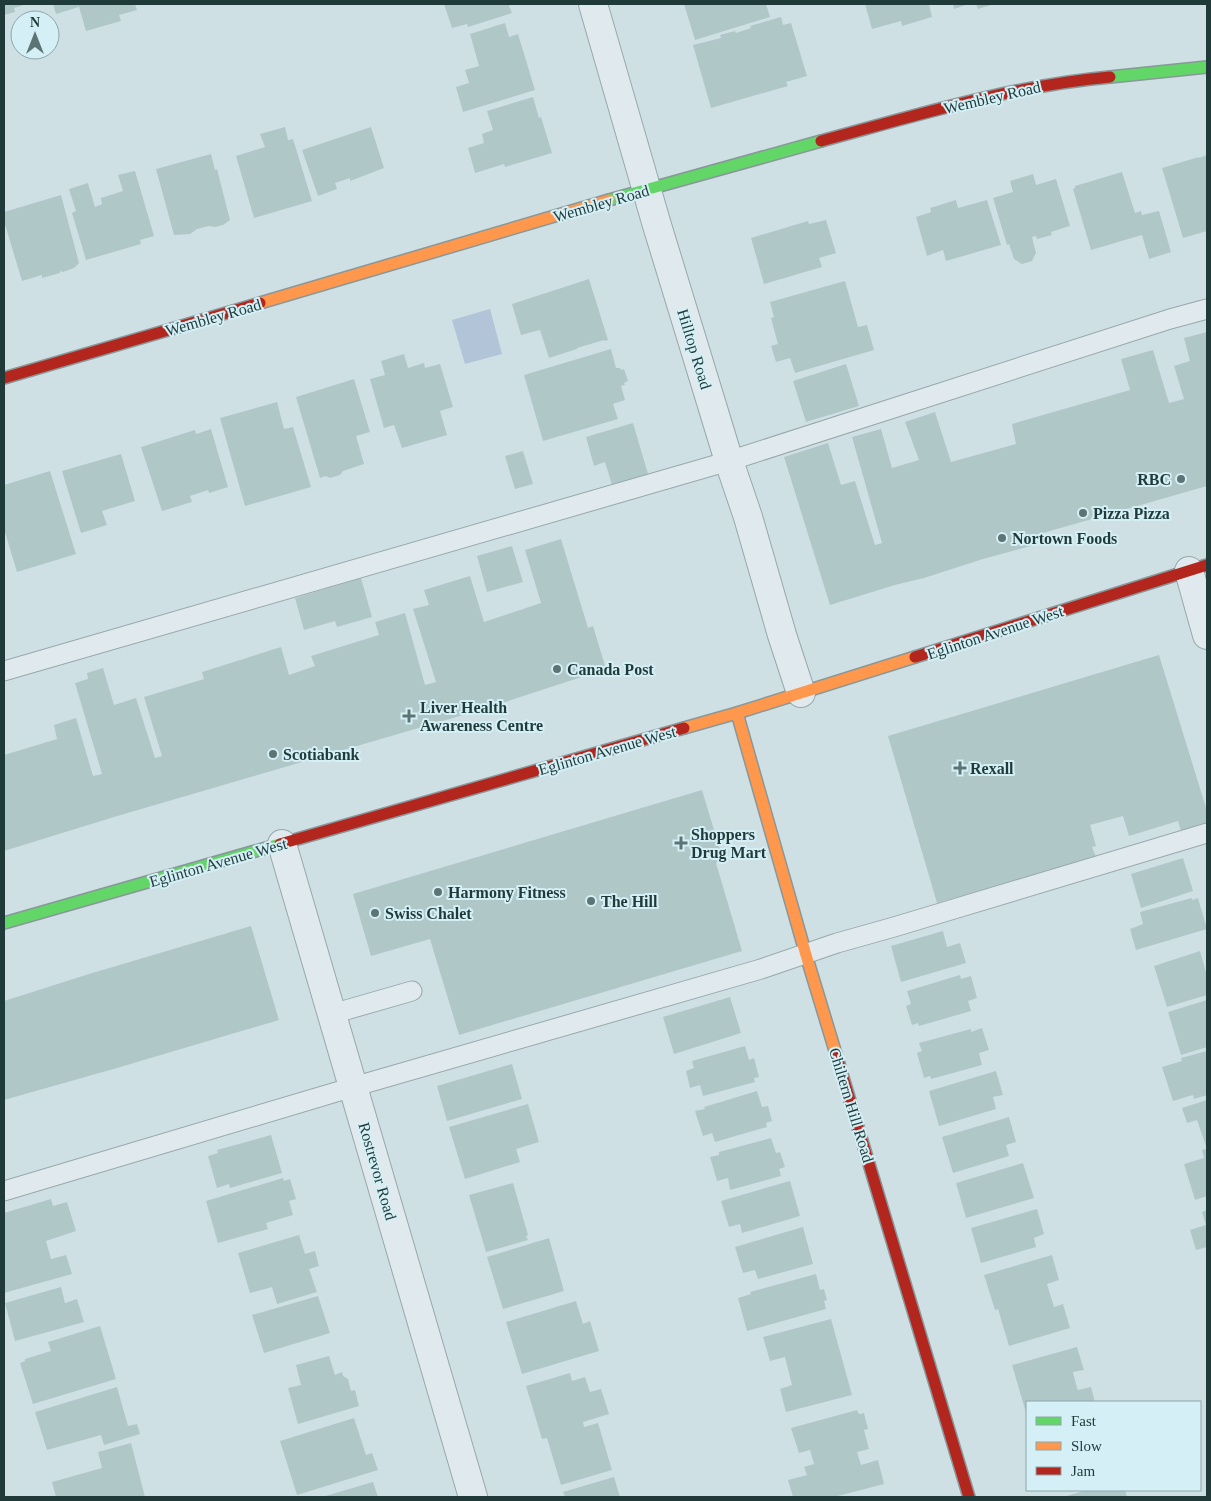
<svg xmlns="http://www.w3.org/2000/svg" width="1211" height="1501" viewBox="0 0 1211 1501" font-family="Georgia,serif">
	<rect width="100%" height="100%" fill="#cfe0e5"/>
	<path fill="#b1c4d8" d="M490 309 502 354 465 364 452 320Z"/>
	<g fill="#b0c7c8">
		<path d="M4 4H27L14 8 15 12 4 15Z"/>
		<path d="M53 4H135L137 10 119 15 121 21 86 31 79 7 56 14Z"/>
		<path d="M444 4H511L509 6 512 13 468 27 467 24 452 28Z"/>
		<path d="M684 4H766L770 17 695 40Z"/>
		<path d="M865 4H929L932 17 902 26 901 21 872 29Z"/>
		<path d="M953 4H969L954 9Z"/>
		<path d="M976 4H994L978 9Z"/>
		<path d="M781 17 783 25 791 23 807 76 786 82 788 86 711 108 693 45 721 38 720 35 735 31 736 33 751 28 750 26Z"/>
		<path d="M505 23 509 37 518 34 535 90 463 112 456 87 469 83 465 70 479 66 470 34Z"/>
		<path d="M533 97 539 118 541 117 552 153 505 167 504 164 475 173 468 148 484 143 482 134 493 130 487 111Z"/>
		<path d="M285 127 288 140 293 139 312 201 254 218 236 156 265 147 260 134Z"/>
		<path d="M371 127 384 168 350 181V178L335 183 337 189 318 196 302 150Z"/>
		<path d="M211 154 215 170 217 169 230 220 223 225 215 227 209 226 197 229 190 234 174 235 156 169Z"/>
		<path d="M1207 155V231L1183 238 1162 168 1199 157V158Z"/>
		<path d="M135 171 154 236 140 240 141 244 86 260 72 213 76 211 69 189 88 183 95 207 102 204 101 198 123 191 118 175Z"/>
		<path d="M1122 172 1135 213 1141 211 1142 215 1159 211 1171 252 1149 259 1142 235 1091 250 1073 189 1075 188V186Z"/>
		<path d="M1033 174 1036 185 1056 179 1070 226 1051 232 1052 235 1037 239 1036 236 1032 237 1036 253 1032 261 1022 264 1014 259 1009 244 1007 245 993 198 1013 192 1010 181Z"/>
		<path d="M61 195 79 263 74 268 63 272 60 271V273L42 278V275L22 281 4 221V212Z"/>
		<path d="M956 200 958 208 987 200 1001 245 946 261 943 250 927 256 916 217 931 212 930 208Z"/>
		<path d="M826 220 836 253 819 258 822 267 764 284 751 238 808 221 809 224Z"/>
		<path d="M589 279 608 340 605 341 604 340 577 348V349L549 358 540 330 521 335 512 304Z"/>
		<path d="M845 281 858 327 867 325 874 350 795 373 790 358 776 362 771 346 778 344 771 318 774 317 770 302Z"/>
		<path d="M1207 332V486L1043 533 1046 542 983 559 924 578 895 585 830 605 784 457 828 443 841 485 855 481 875 545 882 543 852 437 881 429 892 468 919 460 905 422 935 412 951 462 1016 444 1012 424 1130 390 1121 359 1153 350 1169 403 1184 399 1174 366 1190 361 1184 338Z"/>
		<path d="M611 349 616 368H620L621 370 624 369 628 381 624 383 625 385 621 386 625 400 613 404 618 419 543 441 524 375Z"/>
		<path d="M404 354 408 368 424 363 425 368 440 364 453 407 440 411 447 435 402 448 394 425 384 428 370 379 385 375 381 361Z"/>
		<path d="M846 364 859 406 806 422 793 381Z"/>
		<path d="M354 379 370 432 356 436 364 464 343 471 340 475 330 478 326 476 320 478 296 397Z"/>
		<path d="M277 402 284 429 293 427 311 487 245 506 220 418Z"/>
		<path d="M633 423 648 474 612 485 605 462 594 466 586 437Z"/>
		<path d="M211 429 228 487 209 493 208 490 190 496 192 502 162 511 141 447 195 430 196 434Z"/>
		<path d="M523 451 533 484 515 489 505 456Z"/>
		<path d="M121 454 135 501 102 511 107 525 81 533 62 471Z"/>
		<path d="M50 471 76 554 17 572 4 529V485Z"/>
		<path d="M561 539 588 628 593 626 606 669 487 708 114 817 4 851V755L57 739 54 725 76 718 93 776 102 774 75 683 88 679 87 673 103 668 114 705 136 698 155 758 162 756 144 697 204 679 202 672 281 647 289 675 315 666 311 656 379 635 375 622 405 613 425 685 436 682 413 609 429 605 424 590 470 576 484 622 541 603 525 550Z"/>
		<path d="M512 546 523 582 487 592 477 556Z"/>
		<path d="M361 578 372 617 337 627 335 621 304 630 295 598Z"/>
		<path d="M1159 655 1207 811V823L1181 831 1178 821 1129 836 1123 816 1090 825 1096 846 1092 847 1096 857 937 903 888 736Z"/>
		<path d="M702 790 723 860 716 863 742 951 459 1035 430 939 371 956 353 894Z"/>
		<path d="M1183 858 1193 891 1141 908 1131 874Z"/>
		<path d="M1192 898V900L1198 898 1207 929 1136 950 1130 929 1143 924 1140 912Z"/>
		<path d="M251 926 279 1020 117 1068 4 1100V1001L89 974Z"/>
		<path d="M943 931 947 947 960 943 966 963 901 982 891 946Z"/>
		<path d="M1200 951 1207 976V995L1167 1007 1154 966Z"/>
		<path d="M960 975 961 979 971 976 977 998 968 1001 971 1011 919 1026 918 1023 912 1025 906 1006 911 1004 907 991Z"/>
		<path d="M730 997 741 1033 674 1054 663 1017Z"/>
		<path d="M1207 1000V1047L1181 1055 1168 1012Z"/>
		<path d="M982 1028 989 1050 979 1053 982 1065 931 1079 930 1076 924 1078 917 1053 922 1051 919 1043 971 1029V1032Z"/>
		<path d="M745 1046 749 1060 754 1058 759 1077 754 1078 755 1082 703 1096 700 1085 690 1088 686 1071 694 1068 692 1061Z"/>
		<path d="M1207 1051V1095L1194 1099 1193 1095 1173 1101 1162 1067 1182 1061 1181 1058Z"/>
		<path d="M512 1064 522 1099 447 1121 437 1086Z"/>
		<path d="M996 1071 1003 1095 993 1097 996 1109 939 1126 929 1091Z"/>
		<path d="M757 1091 762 1107 768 1106 772 1121 766 1123 767 1127 715 1142 712 1133 703 1136 695 1111 705 1109 704 1107Z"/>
		<path d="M1207 1100V1196L1195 1200 1184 1164 1204 1158 1202 1150 1207 1149 1197 1120 1187 1123 1182 1108Z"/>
		<path d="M528 1104 539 1142 516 1149 520 1162 465 1179 449 1127Z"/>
		<path d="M1009 1117 1016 1142 1006 1145 1009 1156 953 1173 942 1137Z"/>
		<path d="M271 1135 282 1173 230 1188 229 1184 217 1188 208 1156 218 1153 217 1150Z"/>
		<path d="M771 1138 776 1153 780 1152 785 1167 779 1169 781 1176 730 1190 728 1178 717 1181 710 1157 719 1155V1152Z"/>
		<path d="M1023 1163 1034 1198 966 1218 956 1183Z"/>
		<path d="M283 1178 284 1181 290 1179 296 1199 289 1201 293 1215 266 1223 268 1229 218 1243 206 1201Z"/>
		<path d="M790 1181 800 1216 742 1233 740 1224 729 1227 721 1201Z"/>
		<path d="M513 1183 528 1235 526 1236 528 1240 486 1252 469 1195Z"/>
		<path d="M51 1199 53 1206 67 1202 76 1231 46 1241 51 1259 66 1255 72 1274 4 1293V1213Z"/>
		<path d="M1037 1209 1044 1234 1034 1238 1036 1247 981 1263 971 1228Z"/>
		<path d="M1207 1210V1247L1196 1250 1190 1230 1206 1225 1202 1212Z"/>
		<path d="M803 1227 813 1264 758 1279 755 1270 743 1273 735 1247Z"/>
		<path d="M299 1235 305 1254 315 1251 319 1266 309 1269 317 1292 277 1304 272 1287 250 1293 238 1253Z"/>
		<path d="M549 1238 564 1291 503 1309 487 1257Z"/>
		<path d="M1052 1255 1059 1280 1047 1284 1054 1307 1063 1304 1070 1328 1009 1346 998 1309 995 1310 984 1275Z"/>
		<path d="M816 1274 820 1290 824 1289 827 1300 824 1301 826 1309 747 1331 738 1298 751 1294 750 1292Z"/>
		<path d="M61 1287 65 1303 77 1299 84 1322 15 1341 5 1303Z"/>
		<path d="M318 1296 330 1333 264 1353 252 1315Z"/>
		<path d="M576 1301 583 1324 590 1321 599 1351 522 1374 506 1322Z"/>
		<path d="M831 1319 852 1395 786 1412 780 1389 792 1385 785 1357 770 1361 763 1337Z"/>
		<path d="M100 1326 116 1379 33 1404 20 1363 25 1361V1359L51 1351 48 1342Z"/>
		<path d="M1077 1347 1084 1370 1073 1372 1077 1388 1078 1390 1091 1387 1095 1402H1027V1416L1012 1365Z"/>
		<path d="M329 1356 335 1375 342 1372 343 1376 348 1379 351 1391 355 1390 359 1406 298 1424 288 1388 301 1385 296 1365Z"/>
		<path d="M570 1373 572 1381 585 1377 590 1392 601 1389 609 1414 583 1422 584 1427 598 1423 612 1470 561 1485 547 1438 542 1439 526 1386Z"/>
		<path d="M117 1387 128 1426 137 1424 140 1434 104 1445 101 1435 47 1450 35 1412Z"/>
		<path d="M857 1410 859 1414 864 1413 868 1429 864 1430 869 1449 857 1452 861 1465 878 1460 884 1484 834 1497H793L788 1480 807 1475 804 1467 814 1464 810 1450 799 1453 791 1428Z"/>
		<path d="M354 1418 366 1455 372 1453 378 1470 297 1495 280 1441Z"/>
		<path d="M131 1443 145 1497H56L52 1482 102 1468 98 1452Z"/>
		<path d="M614 1477 620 1497H565L563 1492Z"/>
		<path d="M373 1482 378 1497H322Z"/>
		<path d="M1087 1490H1125L1127 1497H1063Z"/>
	</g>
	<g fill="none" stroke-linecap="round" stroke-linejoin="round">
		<g stroke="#97a8ab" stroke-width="21">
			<g id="lane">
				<path d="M4 671 729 461 1170 319 1207 309"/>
				<path d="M332 1014 412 991"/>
				<path d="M4 1191 353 1087 761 969 837 943 894 927 1207 833"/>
			</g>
		</g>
		<g stroke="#97a8ab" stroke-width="30">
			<g id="street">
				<path d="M593 4 656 222 729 461 748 517 782 635 801 693"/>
				<path d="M1189 571 1207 635"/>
				<path d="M282 844 473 1497"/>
			</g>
		</g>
		<g stroke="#88989a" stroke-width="14">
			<g id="fast">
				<path d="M1110 77 1207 67"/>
				<path d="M609 200 821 141"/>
				<path d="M4 923 280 844"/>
			</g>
		</g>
		<g stroke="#88989a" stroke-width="14">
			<g id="slow">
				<path d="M260 303 609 200"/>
				<path d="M737 713 806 955 836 1054"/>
				<path d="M684 728 737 713 915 657"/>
			</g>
		</g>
		<g stroke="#88989a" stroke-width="14">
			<g id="jam">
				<path d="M821 141C917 115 1011 86 1110 77"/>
				<path d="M4 378 260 303"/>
				<path d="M915 657 1207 565"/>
				<path d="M280 844 684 728"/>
				<path d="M836 1054 969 1497"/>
			</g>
		</g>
		<use href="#lane" stroke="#e0eaee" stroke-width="19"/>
		<use href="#street" stroke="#e0eaee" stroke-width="28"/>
		<use href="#fast" stroke="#63d668" stroke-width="11"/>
		<use href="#slow" stroke="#ff974d" stroke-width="11"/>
		<use href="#jam" stroke="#b3261e" stroke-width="11"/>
	</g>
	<g fill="#5d7475" stroke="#d5eff6" stroke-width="2">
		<circle cx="1181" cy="479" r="5"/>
		<circle cx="1083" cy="513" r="5"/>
		<circle cx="1002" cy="538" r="5"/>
		<circle cx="557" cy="669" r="5"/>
		<path d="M406.5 708.5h5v5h5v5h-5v5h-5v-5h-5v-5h5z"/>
		<circle cx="273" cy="754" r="5"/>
		<path d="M957.5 760.5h5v5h5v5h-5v5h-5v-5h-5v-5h5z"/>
		<path d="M678.5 835.5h5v5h5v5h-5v5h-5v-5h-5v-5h5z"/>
		<circle cx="438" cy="892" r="5"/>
		<circle cx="591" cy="901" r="5"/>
		<circle cx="375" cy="913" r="5"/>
	</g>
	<g text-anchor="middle" stroke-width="4" stroke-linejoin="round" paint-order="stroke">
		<g font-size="16" fill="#1f3a39" stroke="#d5eff6">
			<text transform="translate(992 97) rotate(-13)" y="6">Wembley Road</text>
			<text transform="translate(601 203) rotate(-16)" y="6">Wembley Road</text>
			<text transform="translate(213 317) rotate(-16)" y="6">Wembley Road</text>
			<text transform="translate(695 349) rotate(73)" y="6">Hilltop Road</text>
			<text transform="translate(995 632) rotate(-18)" y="6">Eglinton Avenue West</text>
			<text transform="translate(607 750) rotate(-16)" y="6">Eglinton Avenue West</text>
			<text transform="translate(218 862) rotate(-16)" y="6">Eglinton Avenue West</text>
			<text transform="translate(852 1105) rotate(73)" y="6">Chiltern Hill Road</text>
			<text transform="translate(378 1171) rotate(74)" y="6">Rostrevor Road</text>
		</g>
		<g font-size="16" font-weight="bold" fill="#1f3a39" stroke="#d5eff6" text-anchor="start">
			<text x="1171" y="485" text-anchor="end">RBC</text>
			<text x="1093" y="519">Pizza Pizza</text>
			<text x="1012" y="544">Nortown Foods</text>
			<text x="567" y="675">Canada Post</text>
			<text x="420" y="713">Liver Health<tspan x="420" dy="18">Awareness Centre</tspan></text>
			<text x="283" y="760">Scotiabank</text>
			<text x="970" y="774">Rexall</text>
			<text x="691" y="840">Shoppers<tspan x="691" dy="18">Drug Mart</tspan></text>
			<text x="448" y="898">Harmony Fitness</text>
			<text x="601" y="907">The Hill</text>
			<text x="385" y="919">Swiss Chalet</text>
		</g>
	</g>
	<rect width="1211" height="1501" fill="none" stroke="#1f3a39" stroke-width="10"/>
	<rect x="1026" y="1401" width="175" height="90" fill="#d5eff6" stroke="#8ca7aa"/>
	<rect x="1036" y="1417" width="25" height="8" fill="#63d668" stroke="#8ca7aa"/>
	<text x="1071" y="1426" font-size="15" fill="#1f3a39">Fast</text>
	<rect x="1036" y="1442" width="25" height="8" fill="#ff974d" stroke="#8ca7aa"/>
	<text x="1071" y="1451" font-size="15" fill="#1f3a39">Slow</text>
	<rect x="1036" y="1467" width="25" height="8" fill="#b3261e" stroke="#8ca7aa"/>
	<text x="1071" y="1476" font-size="15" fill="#1f3a39">Jam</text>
	<g transform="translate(35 35)"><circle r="24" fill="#d5eff6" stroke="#8ca7aa"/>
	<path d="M0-4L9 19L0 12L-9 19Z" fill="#5d7475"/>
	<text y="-8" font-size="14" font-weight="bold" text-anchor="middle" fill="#1f3a39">N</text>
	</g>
</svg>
